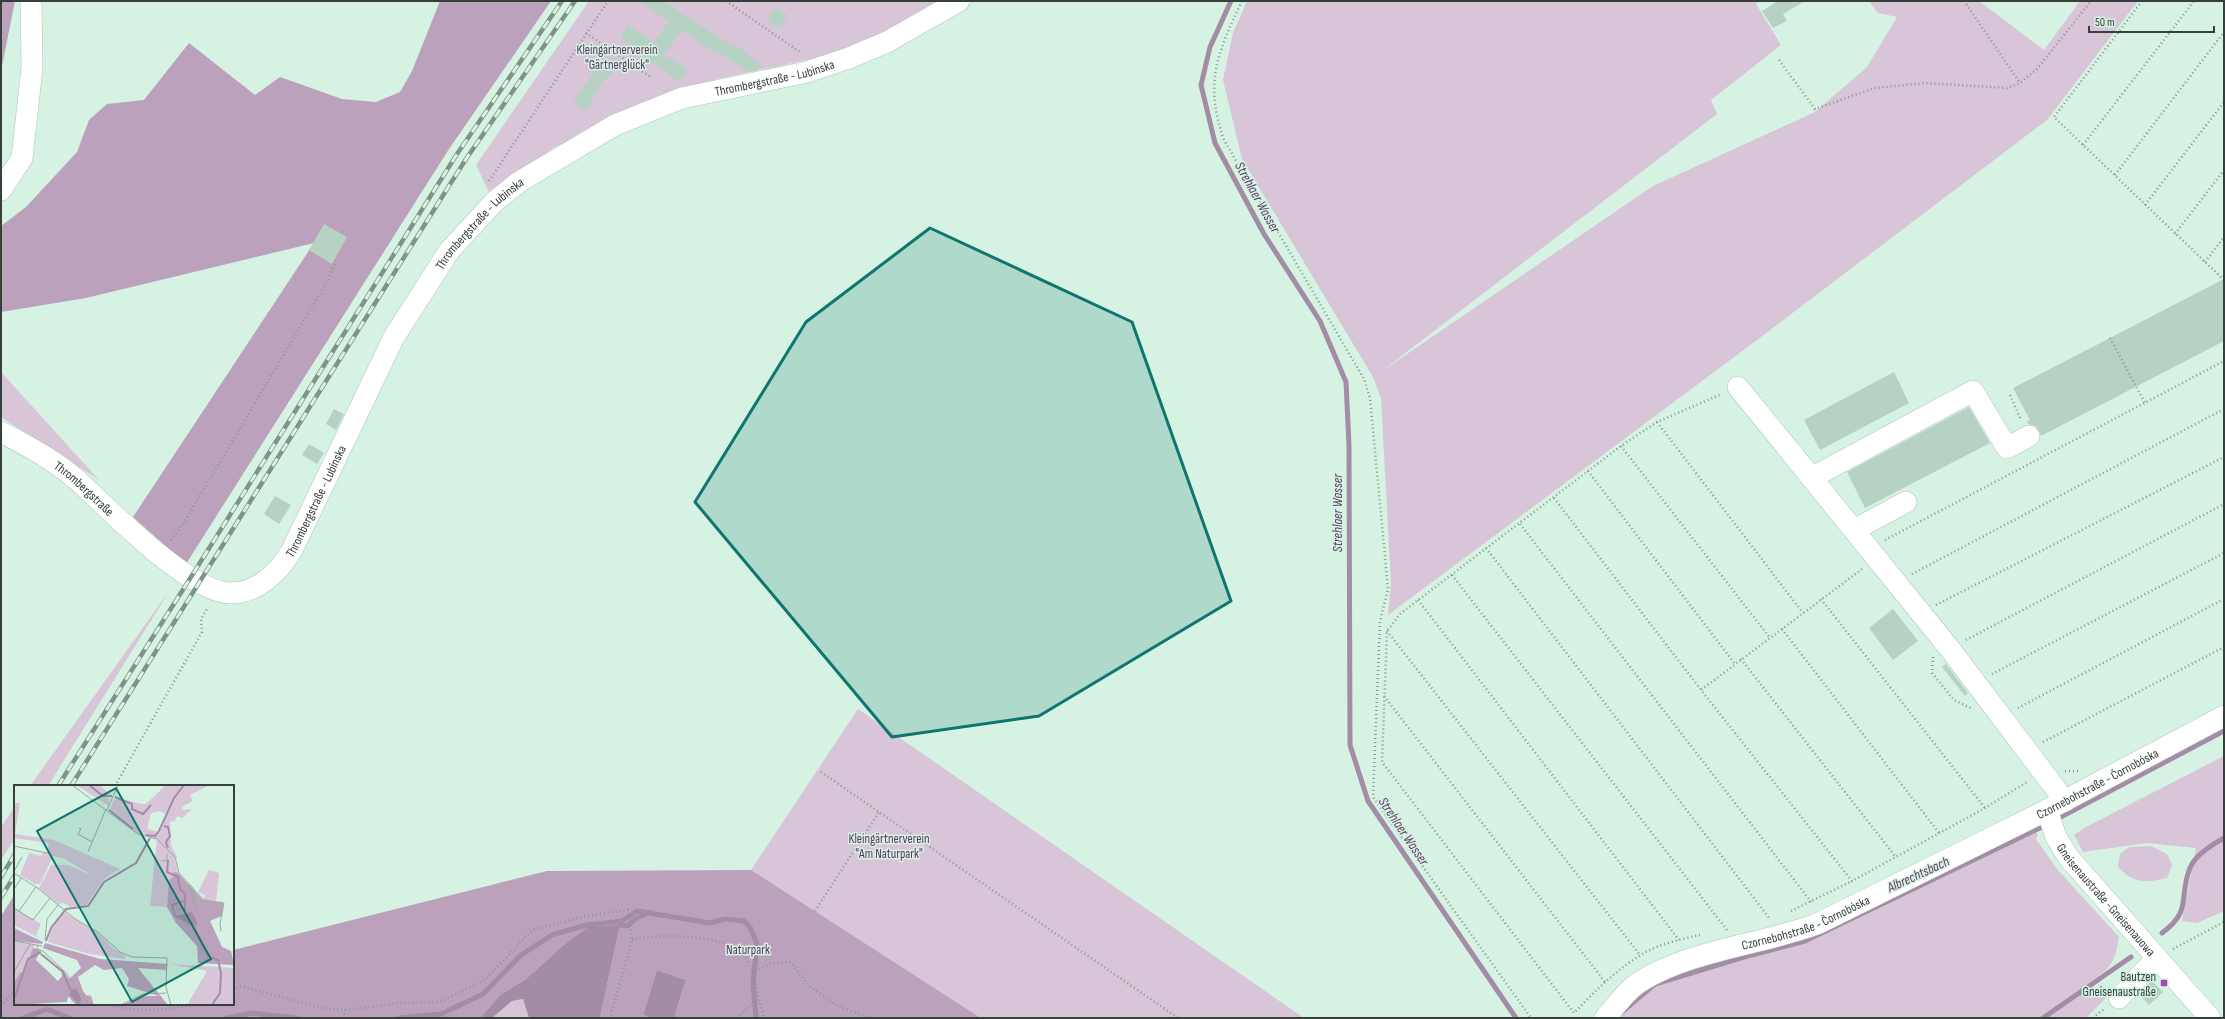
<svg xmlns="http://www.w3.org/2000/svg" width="2225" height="1019" viewBox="0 0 2225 1019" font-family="'Sofia Sans Condensed',sans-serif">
	<rect width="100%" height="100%" fill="#d6f2e3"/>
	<g fill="#d8c5d8">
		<path d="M589 1H946L863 48 717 79 631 111 553 148 491 196 476 165Z"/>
		<path d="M1247 1H1758L1756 4 1781 45 1711 100 1717 114 1382 371 1653 186 1815 112 1867 67 1897 17 1878 13 1869 1H1979L2044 50 2080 1H2138L2047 120 1753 343 1388 615 1391 583 1381 398 1373 377 1242 159 1223 80 1233 33Z"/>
		<path d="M1 372 99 480 1 417Z"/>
		<path d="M170 590 48 786H30Z"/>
		<path d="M858 709 1304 1018H981L751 870Z"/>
		<path d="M2224 756V911L2197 923 2182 921 2196 848 2147 843 2083 852 2074 835 2086 827Z"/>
		<path d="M15 807V838L1 860V827Z"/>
		<path d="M2032 829 2038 834 2036 839 2057 869 2119 937C2114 969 2107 970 2083 987L2108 996 2086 1018H1612L1641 986Z"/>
		<path d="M2151 846 2167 854 2172 865 2167 878C2146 883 2134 884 2118 867L2120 854 2129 847Z"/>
		<path d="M523 999 529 1018H492L512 1001Z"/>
	</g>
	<g fill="#bca1bd">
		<path d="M1 1H15L1 71Z"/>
		<path d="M440 1H551L449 149 186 564 133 517 314 243 86 298 1 312V226L26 207 77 152 89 120 107 104 144 100 189 43 255 95 280 77 342 99 376 102 400 92 412 71Z"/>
		<path d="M751 870 981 1018H674L686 980 657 970 643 1015 652 1018H600L620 925 559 949 526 979 500 995 481 1017 476 1018H1V916L15 894V1004H233V950L547 871Z"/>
	</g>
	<g fill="#a48ba6">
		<path d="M620 925 600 1018H529L523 999 512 1001 492 1018H476L481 1017 500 995 526 979 559 949 588 927Z"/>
		<path d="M657 970 686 980 674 1018H652L643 1015Z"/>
	</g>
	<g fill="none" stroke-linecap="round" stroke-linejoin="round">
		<g stroke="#a48ba6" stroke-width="5">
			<path d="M1231 1 1210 47 1201 85 1215 143 1264 234 1320 321 1346 382 1349 445 1350 745 1368 801 1516 1018"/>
			<path d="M2055 820 2224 731"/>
			<path d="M622 921 620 925 627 926 635 919 650 912"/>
			<path d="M2162 933C2193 910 2178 898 2190 868 2195 855 2212 845 2224 838"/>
			<path d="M1623 1011 1655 984 1744 957 1805 941 2046 825"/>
			<path d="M23 1018 47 1009 69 1018"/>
			<path d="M227 1018 252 1013 296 1018"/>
			<path d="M400 1018 441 1014 483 994 521 955 552 935 587 925 622 921 637 911 710 923 725 919 744 921 750 927 757 944 753 984 756 1018"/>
			<path d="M2043 1018 2131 957"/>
		</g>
	</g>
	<g fill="#b6d2c3">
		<path d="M638 1H662L734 47 735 45 748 53 747 56 761 64 757 70 750 72 716 51 715 53 682 30 664 55 688 69 680 82 644 57 646 54 620 38 628 25 654 42 669 21Z"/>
		<path d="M1778 1H1805L1783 14 1787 21 1773 28 1762 11Z"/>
		<path d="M775 8 788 15 780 28 767 21Z"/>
		<path d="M605 55 615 61 612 66 615 68 607 80 604 79 586 111 573 103Z"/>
		<path d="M324 224 347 237 332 264 309 250Z"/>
		<path d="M2224 279V341L2041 436 2036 426 2028 424 2027 421 2030 420 2013 388Z"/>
		<path d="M1894 372 1909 403 1820 450 1804 420Z"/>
		<path d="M1969 407 1990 443 1865 508 1847 472Z"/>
		<path d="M334 409 344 414 336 430 326 424Z"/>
		<path d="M309 444 324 453 317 464 302 455Z"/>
		<path d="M275 496 291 505 279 524 264 514Z"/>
		<path d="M1893 609 1918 641 1893 660 1869 628Z"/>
		<path d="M1946 664 1968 693 1965 696 1942 667Z"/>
		<path d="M2152 981 2163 992 2149 1005 2139 994Z"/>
	</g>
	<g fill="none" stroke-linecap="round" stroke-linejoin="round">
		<g stroke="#acc7b9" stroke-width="22">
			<g id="minor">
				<path d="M1 190 22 158 32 68 31 1"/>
				<path d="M1738 387 1950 649 2065 801"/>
				<path id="s1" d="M1 432C26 445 54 460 76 479 107 507 189 593 230 593 258 593 279 572 292 550L394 337 449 251 494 202 519 182 615 125 682 98 807 72 849 58 887 42 959 1"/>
				<path d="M1813 477 1973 391 2007 448 2029 436"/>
				<path d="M1854 530 1906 502"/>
				<path id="s2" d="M2047 810 2056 837 2069 858 2210 1018"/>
				<path d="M2119 998 2157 958"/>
				<path id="s3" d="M1605 1018C1615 1007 1626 991 1638 983 1689 950 1760 945 1817 924L2047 810 2224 716"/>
			</g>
		</g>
		<g stroke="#86998f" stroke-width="2.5" stroke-dasharray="1 3" stroke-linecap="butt">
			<path d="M726 1 800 52"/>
			<path d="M1242 1C1217 54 1204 82 1224 140L1364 379 1370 398 1388 589 1380 621 1373 797 1531 1018"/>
			<path d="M1964 1 2020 83"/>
			<path d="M2142 1 2054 117 2224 280"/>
			<path d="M586 33 651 77"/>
			<path d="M1779 60 1815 109 1875 88 1925 83 2007 88 2020 83 2037 69 2091 1"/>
			<path d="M2083 145 2194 1"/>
			<path d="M2115 175 2224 32"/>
			<path d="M489 181 608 1"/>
			<path d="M2145 205 2224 102"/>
			<path d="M2175 234 2224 170"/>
			<path d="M2205 262 2224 237"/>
			<path d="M2110 338 2145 403"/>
			<path d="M2010 395 2021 420"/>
			<path d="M1657 422 1803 613"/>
			<path d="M1621 446 1770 638"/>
			<path d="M1588 471 1735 664"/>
			<path d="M1554 498 1701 690"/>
			<path d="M1520 524 1812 903"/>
			<path d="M171 540 183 524 327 282 337 258"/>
			<path d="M1885 540 2224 361"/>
			<path d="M1486 548 1770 919"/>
			<path d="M1862 569 1701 690 1852 881 1985 808 2027 782"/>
			<path d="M1912 574 2224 409"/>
			<path d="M1452 575 1727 930"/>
			<path d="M1821 599 1985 808"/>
			<path d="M1418 600 1679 940"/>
			<path d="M1936 605 2224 457"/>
			<path d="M1782 629 1939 833"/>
			<path d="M1387 631 1640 955"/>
			<path d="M1966 640 2224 504"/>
			<path d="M1933 657 1932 673 1954 700 1971 708"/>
			<path d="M1741 659 1895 856"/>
			<path d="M1992 674 2224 553"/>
			<path d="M1384 696 1605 982"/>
			<path d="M2018 708 2224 599"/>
			<path d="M2043 742 2224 647"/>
			<path d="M2065 771H2078"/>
			<path d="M821 772 1178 1018"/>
			<path d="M115 786 202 632 201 619 208 607"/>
			<path d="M815 911 879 812"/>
			<path d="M1791 911 1852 881"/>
			<path d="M1700 935C1680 939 1656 945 1639 956 1614 972 1594 992 1574 1013L1382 762 1387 631 1401 613 1621 446 1657 422 1722 394"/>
			<path d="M632 940C654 933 725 935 742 952 752 963 759 1002 764 1018"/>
			<path d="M2173 949 2224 922"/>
			<path d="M752 973 772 963 790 962 810 987 836 1005 870 1018"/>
			<path d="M233 990 240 986 323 1008 345 1010 399 1003 440 1002 485 980 532 930 586 916 628 910 632 940 610 1018"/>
			<path d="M110 1004C138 1014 171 1009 199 1004"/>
			<path d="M1 1006 15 990"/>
			<path d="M344 1018 345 1010"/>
			<path d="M736 1018 758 1000"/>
			<path d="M2093 1018 2104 1009"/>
		</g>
		<use href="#minor" stroke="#fff" stroke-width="21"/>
		<g stroke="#809389" stroke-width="4.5">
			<g id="rail">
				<path d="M58 786 191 577 457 154 562 1"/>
				<path d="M71 786 466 159 575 1"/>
				<path d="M1 877 15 854"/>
				<path d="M1 897 15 875"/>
			</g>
		</g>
		<use href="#rail" stroke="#d6f2e3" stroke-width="3" stroke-dasharray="9" stroke-linecap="butt"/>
	</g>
	<path fill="#0f766e" fill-opacity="0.2" stroke="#0f766e" stroke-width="3" stroke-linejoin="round" d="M930 228 1132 322 1231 601 1039 716 892 737 695 502 806 322Z"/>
	<rect fill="#a646ae" stroke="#d6f2e3" stroke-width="1.5" x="2160" y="979" width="8" height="8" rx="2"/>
	<g text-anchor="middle" stroke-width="3" stroke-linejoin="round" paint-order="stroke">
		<g font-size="13" fill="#5c375f" stroke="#d6f2e3">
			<text x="617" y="54">Kleingärtnerverein<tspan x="617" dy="15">"Gärtnerglück"</tspan></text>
			<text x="889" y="843">Kleingärtnerverein<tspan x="889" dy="15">"Am Naturpark"</tspan></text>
			<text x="748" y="954">Naturpark</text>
		</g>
		<g font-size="13" fill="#35403a" stroke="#d6f2e3">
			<text dy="5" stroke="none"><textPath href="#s1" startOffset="1077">Thrombergstraße - Lubinska</textPath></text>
			<text dy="5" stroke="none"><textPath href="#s1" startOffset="741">Thrombergstraße - Lubinska</textPath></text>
			<text dy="5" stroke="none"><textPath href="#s1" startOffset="101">Thrombergstraße</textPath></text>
			<text dy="5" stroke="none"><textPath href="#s1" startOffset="416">Thrombergstraße - Lubinska</textPath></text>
			<text dy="5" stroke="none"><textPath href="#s3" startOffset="551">Czornebohstraße - Čornobóska</textPath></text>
			<text dy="5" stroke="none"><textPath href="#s2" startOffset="109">Gneisenaustraße -Gneisenauowa</textPath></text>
			<text dy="5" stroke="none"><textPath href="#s3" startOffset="227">Czornebohstraße - Čornobóska</textPath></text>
		</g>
		<g font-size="13" fill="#35403a" stroke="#d6f2e3" text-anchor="end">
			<text x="2156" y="981">Bautzen<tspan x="2156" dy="15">Gneisenaustraße</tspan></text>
		</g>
		<g font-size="14" font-style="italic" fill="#603b63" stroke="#d6f2e3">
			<text transform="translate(1258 197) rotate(61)" y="5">Strehlaer Wasser</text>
			<text transform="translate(1337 513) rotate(-90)" y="5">Strehlaer Wasser</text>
			<text transform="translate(1404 831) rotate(56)" y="5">Strehlaer Wasser</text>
			<text transform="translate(1918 874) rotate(-25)" y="5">Albrechtsbach</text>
		</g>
	</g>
	<g transform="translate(14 785)">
		<rect width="220" height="220" fill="#d6f2e3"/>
		<path d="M62 0H85L96 9 90 12 95 14V21ZM152 0H196L176 10 179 16 169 21 168 25 178 24 168 33 163 31 161 36 156 37 157 61 163 71V74L160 72 164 88 155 95 153 122 136 121 143 54 121 47 95 26 100 14 105 15V13L127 19H136H132ZM145 26 153 29 148 43 145 47 133 44 137 28ZM0 18H6L1 49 40 55 106 84 90 94 72 120 57 122 50 118 44 119 25 103 37 80H54L79 91 49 73 39 71 26 99H21L6 90 15 68 27 71 29 67H33L35 58 0 53ZM195 85 205 88 202 116 190 115 191 110 184 107ZM0 123 27 139 22 150 27 154 0 140ZM50 127 85 149 100 164 112 171 111 174 76 169 34 157 38 143ZM0 157 21 160 8 188 6 187 0 198ZM156 179 220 183 219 220H173L193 186Z" fill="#d8c5d8" fill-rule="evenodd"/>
		<path d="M159 87 164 88 189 115 209 118 208 131 196 136 208 162 217 166 220 180 184 178 183 161 162 138 153 122 155 95 160 91ZM172 128 183 137 174 136 163 130ZM0 143 29 157 28 159 0 156ZM31 158 86 174 154 179 152 185 124 183 154 220H107L132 211H145L113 201 115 194 108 183 90 185 81 180 64 192 69 206 72 210 77 211 80 220H62L54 211 53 217 0 220V198L6 187 10 188 19 163 26 165 22 175 44 196 48 191 47 183 55 194 67 183 63 175 29 163Z" fill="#bca1bd" fill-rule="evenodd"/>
		<path d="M178 127 183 137 182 142 163 130ZM59 204H62L66 210 67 216 64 219 55 209Z" fill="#a48ba6"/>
		<path fill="none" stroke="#a48ba6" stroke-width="2" d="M75 0 89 11H98M101 12 118 19V24L129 29 137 20M95 25 119 44M150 41 154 42 156 51 152 57 154 63M132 50 141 51 145 46 160 13 170 0M154 75 153 87 164 92 166 104 171 109V126M170 116 158 120 161 130 178 140 194 171 204 175 207 188 206 208 198 220M32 156 37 143 52 124 74 121 90 97 122 78 136 53M27 169 49 187 57 206M0 214 14 174 27 167"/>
		<path fill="none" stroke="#96ab9f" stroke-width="1" d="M58 0 124 49 143 54 161 72 165 88 190 115 210 118 206 139 207 146M93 25 104 0M65 43 67 44 64 49 78 57M0 61 33 68M74 67 92 24M147 76 153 75V69M0 86 8 72M0 88 25 104 61 134 84 147 106 167 118 172 153 173 152 202 157 220M176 100 180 119H182M179 103 182 124M0 104 8 92M0 123 19 135 36 113M5 126 22 102M31 155 33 134 44 120M0 156 28 161M24 160 23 164 29 166 52 188 75 220M0 187 16 159M107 220 129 209 152 208"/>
		<path fill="#0f766e" fill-opacity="0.15" stroke="#0f766e" stroke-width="2" d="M102 3 197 174 118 217 23 46Z"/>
		<rect width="220" height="220" fill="none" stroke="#35403a" stroke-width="2"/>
	</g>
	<rect width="2225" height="1019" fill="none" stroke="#35403a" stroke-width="4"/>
	<path d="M2089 26v6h125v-6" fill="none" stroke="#35403a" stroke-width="2"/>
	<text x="2095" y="26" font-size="12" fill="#35403a" stroke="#d6f2e3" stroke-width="3" paint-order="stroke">50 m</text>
</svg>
